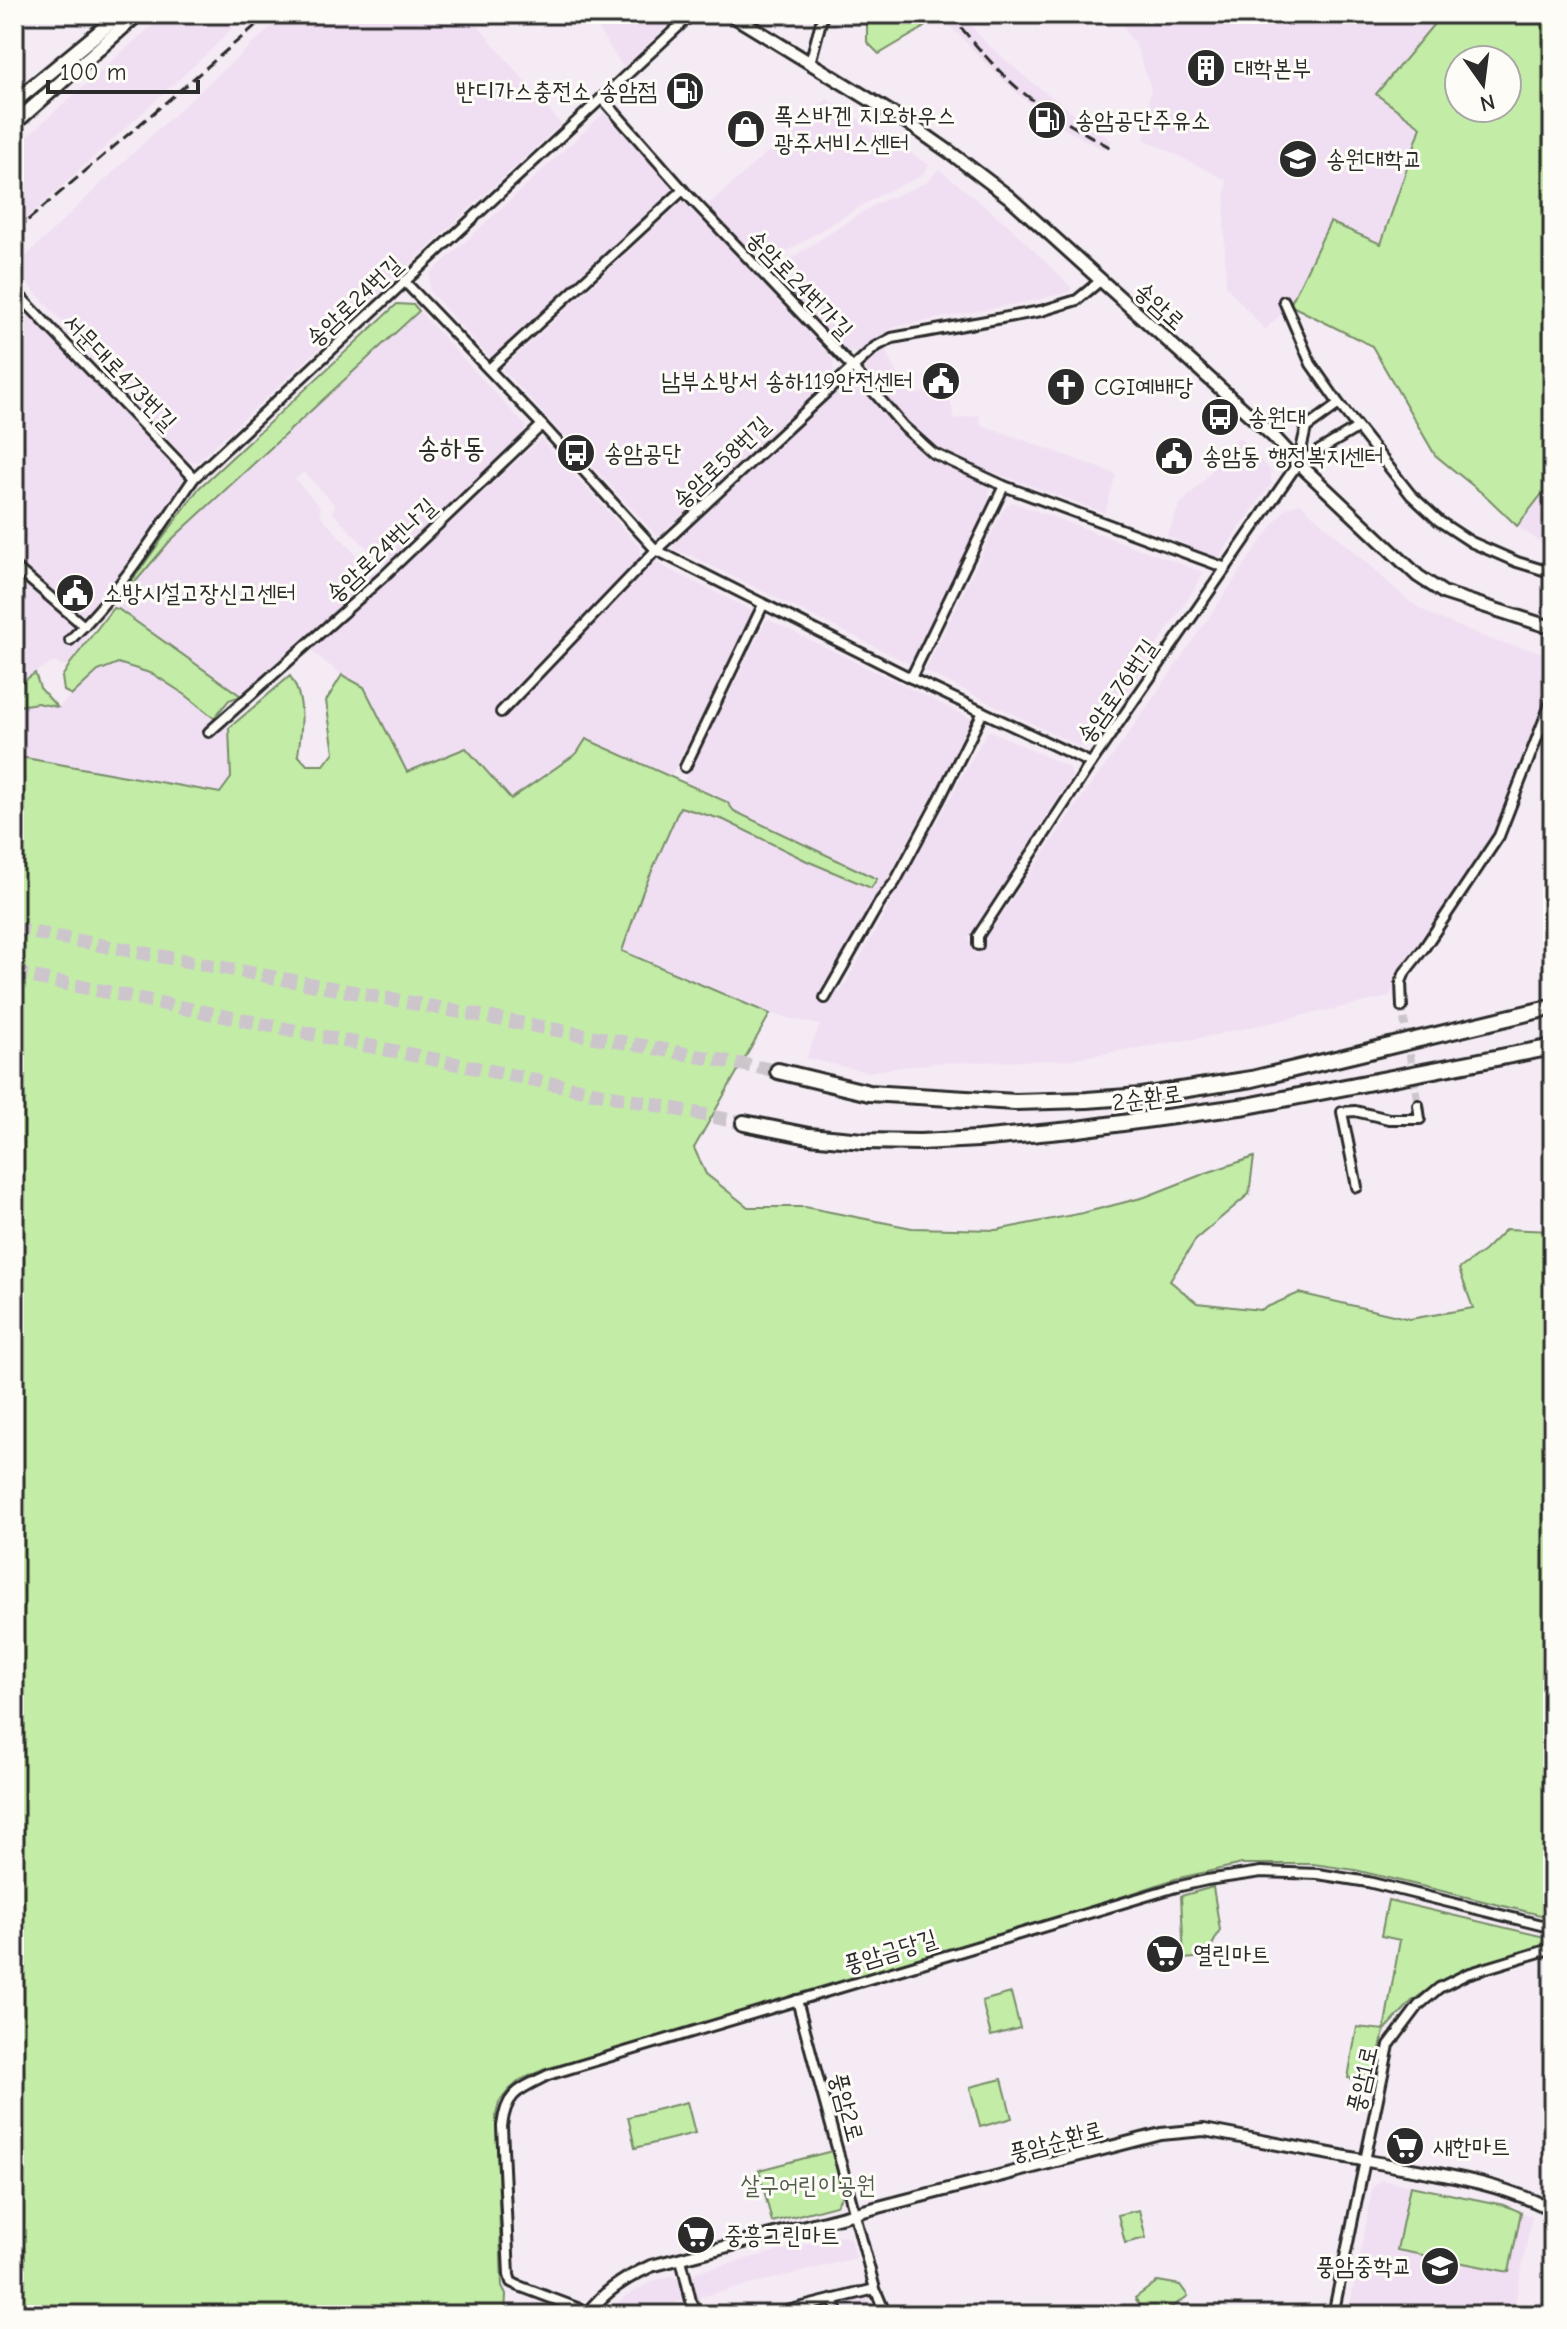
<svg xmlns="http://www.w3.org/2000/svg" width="1567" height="2329" viewBox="0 0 1567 2329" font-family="'Comic Neue','Poor Story',sans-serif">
	<rect width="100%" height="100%" fill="#f5ebf4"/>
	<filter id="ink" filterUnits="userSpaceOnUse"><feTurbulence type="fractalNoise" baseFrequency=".0125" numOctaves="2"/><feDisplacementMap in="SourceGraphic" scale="16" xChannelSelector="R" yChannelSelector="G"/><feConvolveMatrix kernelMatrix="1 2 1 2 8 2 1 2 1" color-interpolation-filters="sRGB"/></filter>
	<g filter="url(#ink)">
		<g fill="#f0dff2">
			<path d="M165 14H245L210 51 14 230V148Z"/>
			<path d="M286 14H468L561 124 197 462 188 461 16 271 21 261 160 127Z"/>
			<path d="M588 14H680L623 67Z"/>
			<path d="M939 14H961L986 43 1030 81 1112 141 1105 150 1065 129 1024 99 988 66Z"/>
			<path d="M1134 14H1442L1376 94 1421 127 1381 245 1330 223 1290 305 1265 330 1226 286 1224 227 1226 180 1144 139 1151 88 1135 43 1127 34 1124 27Z"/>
			<path d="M827 99 929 165 920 177 881 194 764 265 708 205Z"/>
			<path d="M604 113 675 191 491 359 429 291 430 274Z"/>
			<path d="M939 169 1007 224 1072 288 1069 292 1036 300 899 326 888 330 865 351H844L773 276 774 269 874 205 927 182Z"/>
			<path d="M684 200 833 359 834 375 658 537 502 369Z"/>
			<path d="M14 306H23L184 477 175 496 102 596 85 613 78 614 14 556Z"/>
			<path d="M419 311 526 426 521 438 386 564 379 561 332 512 335 505 304 472 295 479 320 507 321 516 375 576 241 696 118 609 131 587 170 541Z"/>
			<path d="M885 347 892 366 904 383 916 394 948 389 954 419 979 415 980 424 1116 474 1105 513 952 457 930 442 868 379 865 361 874 353Z"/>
			<path d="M859 387 900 431 929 458 989 487V504L912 665 693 557 673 549V544L841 388Z"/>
			<path d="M1239 437 1270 470 1271 484 1218 559 1167 536 1180 504 1199 486Z"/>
			<path d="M541 439 641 548 640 558 505 696 513 704 653 561 755 612 670 778 586 739 577 753 510 799 407 772 364 687 342 675 311 651Z"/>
			<path d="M1553 492V551L1517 526 1542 494Z"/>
			<path d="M1012 502 1203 572 1199 582 1093 742 1080 747 925 671 1003 510Z"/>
			<path d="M1300 503 1410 602 1431 615 1495 641 1553 655V683L1515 787 1495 837 1389 997 1205 1037 1064 1060 933 1063 867 1072 806 1058 820 1025 770 1014 622 951 643 891 680 806 724 820 844 878 871 888 876 880 734 811 727 801 683 783 767 619 971 718 972 722 829 988 840 993 987 732 991 731 1070 768 1072 777 969 938 971 948 977 955 985 939 1082 797 1125 739 1257 547 1286 508Z"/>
			<path d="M14 571 73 624 88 641 70 664 62 666 55 662 39 670 14 688Z"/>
			<path d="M118 663 153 674 187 696 229 728 231 778 220 793 19 757 14 740V712L19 706 37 703 58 707 98 671Z"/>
			<path d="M1382 2180 1504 2205 1532 2216 1513 2315H1348L1373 2187Z"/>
			<path d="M841 2235 851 2239 856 2258 696 2298 691 2280 696 2272Z"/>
			<path d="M672 2276 681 2281 685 2295 683 2300 646 2315H605L614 2305 633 2292 655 2280Z"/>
			<path d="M864 2297 872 2302 876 2315H844L842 2308 845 2302Z"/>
		</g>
		<g fill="#c3eca7" stroke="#778c69" stroke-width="2" fill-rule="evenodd">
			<path d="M867 14H939L940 15 920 30 879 54 867 42Z"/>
			<path d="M1442 14H1553V492L1542 494 1517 526 1488 498 1435 455 1372 346 1290 305 1330 222 1381 244 1421 127 1376 94ZM1459 60H1507V108H1459Z"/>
			<path d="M397 304 414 305 419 311 170 541 131 587V582L199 488Z"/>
			<path d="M113 608 118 609 241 696 229 700 214 718 187 696 153 674 118 663 98 671 72 695 64 691 62 677 70 664Z"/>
			<path d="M35 673 40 688 57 707 37 703 19 706 14 712V688Z"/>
			<path d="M342 675 364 687 407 772 466 748 511 799 577 753 586 739 727 802 734 811 877 879 871 888 807 861 724 820 680 807 643 891 622 951 770 1014 694 1148 706 1174 748 1207H805L912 1228 996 1230 1083 1213 1145 1197 1206 1173 1254 1157 1249 1194 1196 1239 1170 1281 1197 1303 1260 1310 1299 1293 1410 1319 1473 1308 1459 1269 1484 1251 1506 1229 1553 1231V1918L1355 1870 1313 1864H1242L1175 1879 1115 1899 630 2046 545 2069 520 2080 509 2090 499 2102 496 2115 502 2287 506 2295 505 2315H14V740L20 757 220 793 231 778 229 728 290 676C306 699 302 728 298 755L307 765H324L334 752 326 701Z"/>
			<path d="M1213 1887 1220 1930 1206 1957 1184 1959 1181 1896Z"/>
			<path d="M1388 1900 1553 1939 1550 1944 1465 1969 1437 1983 1412 2001 1384 2031 1373 2082 1348 2078 1357 2027 1384 2030 1400 1940 1381 1936Z"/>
			<path d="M1011 1993 1020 2028 991 2036 982 2001Z"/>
			<path d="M1002 2079 1012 2118 980 2127 970 2087Z"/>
			<path d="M687 2102 695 2133 635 2148 628 2117Z"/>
			<path d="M832 2151 843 2194 836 2205 772 2222 759 2170Z"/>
			<path d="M1410 2186 1504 2205 1521 2212 1509 2272 1397 2250Z"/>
			<path d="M1139 2210 1146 2238 1125 2243 1118 2215Z"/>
			<path d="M1158 2281 1180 2285 1188 2296 1160 2315H1147L1135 2298Z"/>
		</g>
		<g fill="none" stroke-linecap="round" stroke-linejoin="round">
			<path stroke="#cdc5cc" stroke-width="8" stroke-dasharray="8 4" stroke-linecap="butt" d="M1402 1007 1418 1105"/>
			<g stroke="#cdc5cc" stroke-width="14" stroke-dasharray="14 7" stroke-linecap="butt">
				<path d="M14 929 778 1071"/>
				<path d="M14 973 744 1123"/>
			</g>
			<g stroke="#2b2b2b" stroke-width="14">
				<g id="minor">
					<path d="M810 63 823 14"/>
					<path d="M602 98 683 190 853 368 904 427 933 453 1004 486 1226 568"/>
					<path d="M404 281 542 425 656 550 911 678 1091 763"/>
					<path d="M14 290 194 478"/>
					<path d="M1284 301 1311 364 1339 404 1411 495 1439 521 1471 542 1517 562 1553 573"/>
					<path d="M489 369 683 190"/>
					<path d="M1298 463 1357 428"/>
					<path d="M14 566 84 626"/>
					<path d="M70 640C119 593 156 534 194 478L692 14"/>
					<path d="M911 678 1004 486"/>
					<path d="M501 712 656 550 875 347 892 338 1041 311 1077 300 1100 281"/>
					<path d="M209 732 384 576 542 425"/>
					<path d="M685 767 763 605"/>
					<path d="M978 945V936L1091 763 1298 463 1306 428 1339 404"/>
					<path d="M825 998 881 900 895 882 939 800 983 712"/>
					<path d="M1402 1007 1401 982 1405 972 1424 948 1499 836 1553 697"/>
					<path d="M1357 1187 1342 1112 1355 1111 1389 1119H1420L1418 1105"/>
					<path d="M797 2000 875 2289 886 2315"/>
					<path d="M681 2259 691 2301 698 2315"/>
					<path d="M833 2299 839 2315"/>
					<path d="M588 2312 519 2286 511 2282 509 2275 502 2126C506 2092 520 2089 548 2075L1176 1887 1207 1880 1261 1872 1318 1874 1368 1882 1553 1928"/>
					<path d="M771 2315 875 2289"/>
					<path d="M1333 2315 1389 2045 1419 2005 1439 1988 1467 1974 1553 1948"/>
				</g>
			</g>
			<g stroke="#2b2b2b" stroke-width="16">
				<path id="tertiary" d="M587 2315C602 2292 627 2277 651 2266L1161 2134 1204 2130C1258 2140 1313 2151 1368 2161 1431 2173 1495 2180 1553 2210"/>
			</g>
			<g stroke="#2b2b2b" stroke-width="17">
				<path id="secondary" d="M730 14 908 123 951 153 1009 197 1274 437 1298 463 1418 576 1444 593 1553 628"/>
			</g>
			<g stroke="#2b2b2b" stroke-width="18">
				<g id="primary">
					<path d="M14 102 121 14"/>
					<path d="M14 124 138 14"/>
				</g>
			</g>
			<g stroke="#2b2b2b" stroke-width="20">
				<g id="trunk">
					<path d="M778 1071 869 1093 1015 1102 1087 1100 1141 1096 1252 1079 1553 1007"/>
					<path d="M744 1123 809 1136 863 1141 920 1142 978 1139 1071 1130 1247 1106 1553 1047"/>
				</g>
			</g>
			<use href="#minor" stroke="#fdfcf7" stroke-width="8"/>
			<use href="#tertiary" stroke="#fdfcf7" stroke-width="10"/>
			<use href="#secondary" stroke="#fdfcf7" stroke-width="11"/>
			<use href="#primary" stroke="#fdfcf7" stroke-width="12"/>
			<use href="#trunk" stroke="#fdfcf7" stroke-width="14"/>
			<g stroke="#2b2b2b" stroke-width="3" stroke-dasharray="12 6" stroke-linecap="butt">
				<path d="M950 14C972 41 994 68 1021 91 1049 114 1083 132 1115 150"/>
				<path d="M14 232 269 14"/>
			</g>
		</g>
	</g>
	<defs>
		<g id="building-disc" transform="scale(2)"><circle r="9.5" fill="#2b2b2b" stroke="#fdfcf7"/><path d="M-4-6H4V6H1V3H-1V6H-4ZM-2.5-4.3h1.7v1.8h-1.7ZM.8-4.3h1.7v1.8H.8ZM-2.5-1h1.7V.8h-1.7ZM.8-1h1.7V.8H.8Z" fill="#fff"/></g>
		<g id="fuel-disc" transform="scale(2)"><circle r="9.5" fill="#2b2b2b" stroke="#fdfcf7"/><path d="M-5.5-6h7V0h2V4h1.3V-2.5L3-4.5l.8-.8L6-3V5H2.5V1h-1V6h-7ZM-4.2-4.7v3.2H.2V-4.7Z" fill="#fff"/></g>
		<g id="shop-disc" transform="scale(2)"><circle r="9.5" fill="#2b2b2b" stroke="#fdfcf7"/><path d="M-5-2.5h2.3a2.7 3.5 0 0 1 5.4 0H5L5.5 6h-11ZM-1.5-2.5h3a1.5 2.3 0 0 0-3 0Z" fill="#fff"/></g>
		<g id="university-disc" transform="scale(2)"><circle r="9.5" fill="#2b2b2b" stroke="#fdfcf7"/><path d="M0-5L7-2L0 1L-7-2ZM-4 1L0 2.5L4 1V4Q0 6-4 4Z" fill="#fff"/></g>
		<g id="civic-disc" transform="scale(2)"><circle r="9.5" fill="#2b2b2b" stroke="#fdfcf7"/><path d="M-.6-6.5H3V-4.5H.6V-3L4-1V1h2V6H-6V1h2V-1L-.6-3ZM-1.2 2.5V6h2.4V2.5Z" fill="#fff"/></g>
		<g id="church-disc" transform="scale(2)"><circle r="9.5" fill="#2b2b2b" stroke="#fdfcf7"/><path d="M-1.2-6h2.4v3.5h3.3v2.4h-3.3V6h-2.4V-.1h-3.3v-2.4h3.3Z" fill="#fff"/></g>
		<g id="bus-disc" transform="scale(2)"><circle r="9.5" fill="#2b2b2b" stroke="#fdfcf7"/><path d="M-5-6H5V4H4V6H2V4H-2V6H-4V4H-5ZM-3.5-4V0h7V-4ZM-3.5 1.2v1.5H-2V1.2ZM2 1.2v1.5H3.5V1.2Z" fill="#fff"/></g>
		<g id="supermarket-disc" transform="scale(2)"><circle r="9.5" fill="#2b2b2b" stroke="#fdfcf7"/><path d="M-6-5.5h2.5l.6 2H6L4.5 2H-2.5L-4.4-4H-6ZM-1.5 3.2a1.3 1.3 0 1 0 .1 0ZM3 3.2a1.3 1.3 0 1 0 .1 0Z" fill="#fff"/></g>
		<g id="school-disc" transform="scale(2)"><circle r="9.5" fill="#2b2b2b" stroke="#fdfcf7"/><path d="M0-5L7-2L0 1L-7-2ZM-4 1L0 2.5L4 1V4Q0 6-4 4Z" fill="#fff"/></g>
	</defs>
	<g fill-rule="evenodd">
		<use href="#building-disc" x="1206" y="68"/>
		<use href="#fuel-disc" x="685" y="91"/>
		<use href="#fuel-disc" x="1047" y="120"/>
		<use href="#shop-disc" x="746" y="129"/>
		<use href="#university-disc" x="1298" y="159"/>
		<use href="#civic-disc" x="941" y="381"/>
		<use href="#church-disc" x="1066" y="387"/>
		<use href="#bus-disc" x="1220" y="417"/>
		<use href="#bus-disc" x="576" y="453"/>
		<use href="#civic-disc" x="1174" y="456"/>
		<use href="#civic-disc" x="75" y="593"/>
		<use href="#supermarket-disc" x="1165" y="1954"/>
		<use href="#supermarket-disc" x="1405" y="2146"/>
		<use href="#supermarket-disc" x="696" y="2235"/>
		<use href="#school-disc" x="1440" y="2266"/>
	</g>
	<g text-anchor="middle" stroke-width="6" stroke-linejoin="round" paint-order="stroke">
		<g font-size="24" fill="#2b2b2b" stroke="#fdfcf7" text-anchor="start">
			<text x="1234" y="76">대학본부</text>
			<text x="657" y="99" text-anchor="end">반디가스충전소 송암점</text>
			<text x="774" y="123">폭스바겐 지오하우스<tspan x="774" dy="28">광주서비스센터</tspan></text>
			<text x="1075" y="128">송암공단주유소</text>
			<text x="1326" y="167">송원대학교</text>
			<text x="913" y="389" text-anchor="end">남부소방서 송하119안전센터</text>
			<text x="1094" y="395">CGI예배당</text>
			<text x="1248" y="425">송원대</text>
			<text x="604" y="461">송암공단</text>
			<text x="1202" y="464">송암동 행정복지센터</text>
			<text x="103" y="601">소방시설고장신고센터</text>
			<text x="1193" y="1962">열린마트</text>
			<text x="1433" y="2154">새한마트</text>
			<text x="724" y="2243">중흥그린마트</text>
			<text x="1412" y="2274" text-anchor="end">풍암중학교</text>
		</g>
		<g font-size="24" fill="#2b2b2b" stroke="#fdfcf7">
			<text transform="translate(800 284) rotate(46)" y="8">송암로24번가길</text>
			<text transform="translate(354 301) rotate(-43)" y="8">송암로24번길</text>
			<text transform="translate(1160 306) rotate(42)" y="8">송암로</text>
			<text transform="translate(120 372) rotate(46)" y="8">서문대로473번길</text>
			<text transform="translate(721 462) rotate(-43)" y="8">송암로58번길</text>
			<text transform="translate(381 550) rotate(-43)" y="8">송암로24번나길</text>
			<text transform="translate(1117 691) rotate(-55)" y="8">송암로76번길</text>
			<text transform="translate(1147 1098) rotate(-8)" y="8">2순환로</text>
			<text transform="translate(890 1951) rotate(-17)" y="8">풍암금당길</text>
			<text transform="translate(1362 2079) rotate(-77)" y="8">풍암1로</text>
			<text transform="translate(847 2107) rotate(75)" y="8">풍암2로</text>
			<text transform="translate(1056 2141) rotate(-15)" y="8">풍암순환로</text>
		</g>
		<g font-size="24" fill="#515b4a" stroke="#fdfcf7">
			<text x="808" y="2193">살구어린이공원</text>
		</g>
		<g font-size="28" fill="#2b2b2b" stroke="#fdfcf7">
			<text x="451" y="457">송하동</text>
		</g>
	</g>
	<rect width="1567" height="2329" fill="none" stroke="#fdfcf7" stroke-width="48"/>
	<rect x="24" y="24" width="1519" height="2281" fill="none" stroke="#2b2b2b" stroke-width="3" filter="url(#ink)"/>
	<g transform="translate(1483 84) rotate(166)"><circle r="38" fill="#fdfcf7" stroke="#a9a8a5" stroke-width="2"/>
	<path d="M0-6L14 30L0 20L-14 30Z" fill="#2b2b2b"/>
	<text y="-12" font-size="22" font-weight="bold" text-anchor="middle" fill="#2b2b2b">N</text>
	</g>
	<path d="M48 80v12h150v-12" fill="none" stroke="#2b2b2b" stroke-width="4"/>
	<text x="60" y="80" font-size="24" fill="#2b2b2b" stroke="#fdfcf7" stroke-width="6" paint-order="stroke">100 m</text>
</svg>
